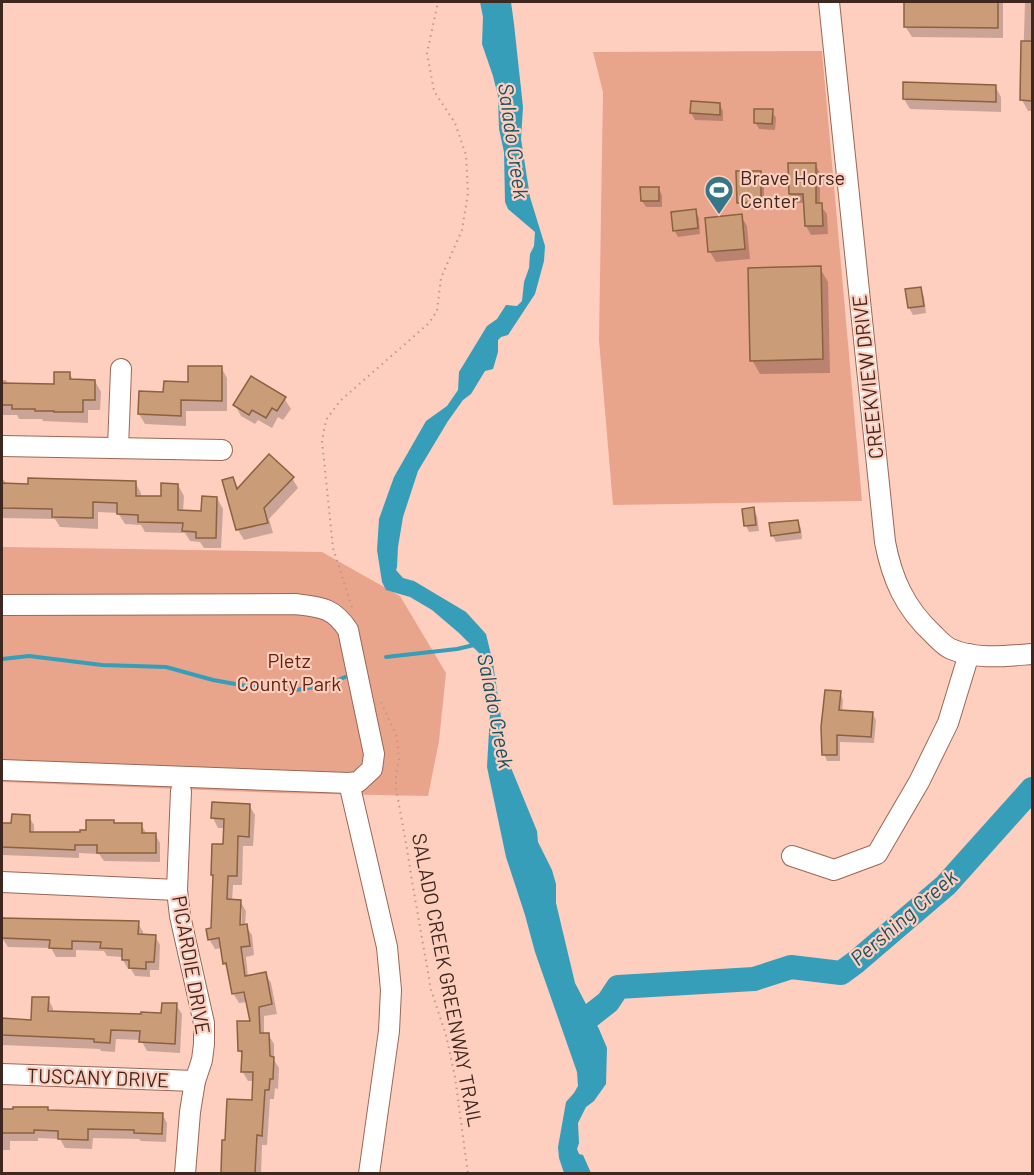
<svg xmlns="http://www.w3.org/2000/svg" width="1034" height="1175" viewBox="0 0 1034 1175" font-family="Barlow,sans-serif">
	<rect width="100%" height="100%" fill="#fecebe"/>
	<g fill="#e9a48c">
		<path d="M822 51 862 501 613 505 599 340 603 92 593 52Z"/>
		<path d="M2 547 322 552 400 596 446 673 439 741 428 796 278 793 2 782Z"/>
	</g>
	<path fill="#379eba" d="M480 2H511L514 24 523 107 521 139 530 197 545 246 544 261 535 294 508 335 501 337 498 340V352L493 369 485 371 471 394 463 400 448 421 418 471 403 517 398 547 397 567 396 570 403 578 414 581 466 612 486 634 493 663 507 758 537 831 538 842 552 870 556 884V903L575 983 599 1029 607 1048 606 1084 594 1101 586 1107 578 1123 579 1143 577 1149 579 1154 583 1155 591 1173H564L559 1158 558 1147 566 1102 574 1093 578 1086 577 1072 535 952 525 915 506 857 487 767 490 713 481 655 459 633 432 610 410 597 386 590 382 582 377 550 379 519 394 477 426 421 447 406 458 390 459 372 487 326 497 319 506 305 517 306 522 301 524 282 529 268 530 254 534 246 535 232 508 209 505 202 504 152 499 129 498 96 493 76 482 44 483 17Z"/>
	<g fill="#0003" fill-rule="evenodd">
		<path d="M906 2H1003V38L912 37 905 26Z"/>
		<path d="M1025 2H1032V111H1028L1022 100Z"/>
		<path d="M995 86 1001 97V112L910 109 904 99Z"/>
		<path d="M720 105 723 111V121L695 120 691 113Z"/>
		<path d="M772 111 776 118 775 130 759 129 755 122Z"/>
		<path d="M815 164 820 173V205L827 214 828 234 811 235 806 226 805 203H795L790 193Z"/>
		<path d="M760 172 764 179V209H742L738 202Z"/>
		<path d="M658 188 662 195V207H646L642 201Z"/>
		<path d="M695 211 699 218 700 234 678 237 674 230Z"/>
		<path d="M741 216 747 226 750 259 716 262 710 252Z"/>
		<path d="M820 268 828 282 830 373 760 374 752 360Z"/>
		<path d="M920 289 924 296 926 313 913 315 909 308 907 291Z"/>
		<path d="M221 367 227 378V411H186V426L145 424 139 414 165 393 190 383Z"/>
		<path d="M69 373 74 381H95L101 392 100 410H88V423L43 421 42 419H19L17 415H2V380H6L8 384 56 386Z"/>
		<path d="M284 398 291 409 283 420 278 417 272 428 258 420 255 424 241 416 235 405Z"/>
		<path d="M292 478 298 488 269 519 273 533 244 540 238 530 224 481 233 479 239 489Z"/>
		<path d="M2 480H4L7 485 135 482 141 493V497H162L178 485 184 496 183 512H203L217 498 223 509 221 548H204L200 542 190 541 185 533 145 532 141 525 125 524 118 513 98 512V529L60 527 55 519 2 518Z"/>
		<path d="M753 509 757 516 759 531 749 532 746 526Z"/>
		<path d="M797 521 801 528 802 539 776 542 772 535Z"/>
		<path d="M840 693 843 700 842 712 872 713 876 720 874 743 840 742V761H827L824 754Z"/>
		<path d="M249 805 255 815 253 846H243L242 885H233L232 901H240L246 911 245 925 252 935 254 955 246 957 248 977 265 973 271 983 277 1014 264 1016V1034H268L274 1044V1060L279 1068 278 1089 275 1088 274 1099H270L267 1145H262L261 1174H223L224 1142 254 1101V1081H248L242 1071 243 1056 239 1050 252 1022 247 1002 239 1003 233 993 229 971 224 963 222 948 215 949 209 939 213 930 214 878 212 875 224 845 225 828H218L213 818ZM239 909H242L241 932H238Z"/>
		<path d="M29 817 34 825V834H81L114 825H141L147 834H155L160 843V862L104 861 99 854 79 853V858L2 855V824L13 825Z"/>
		<path d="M138 923 143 932V936H155L160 945 159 970H150V977L135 976 131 969H128L123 960V957L107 956 104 951 76 950V957H56L51 948 8 947 2 938Z"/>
		<path d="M48 999 53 1008V1013L163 1014 176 1005 182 1014 180 1053 147 1051 141 1040 116 1039 115 1052 101 1051 100 1049 2 1045V1018H8L10 1020 32 1021Z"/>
		<path d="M47 1108 49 1111 162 1114 167 1123 166 1142 141 1141 139 1139 93 1138 92 1149 65 1148 60 1139 38 1138V1141H10V1150H2V1110Z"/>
	</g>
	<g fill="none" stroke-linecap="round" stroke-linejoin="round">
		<g stroke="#379eba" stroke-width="4">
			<path d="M386 657 457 649 474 645"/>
			<path d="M2 659 29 656 102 665 166 667 213 680 252 687 296 690 327 685 345 677"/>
		</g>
		<path stroke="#379eba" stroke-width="24" d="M580 1024 608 1002 618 987 754 979 791 967 841 973 856 962 946 885 1032 789"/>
	</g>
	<g fill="#ca9c78" stroke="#8b613e" stroke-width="1.5">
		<path d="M904 2H998V28L904 27Z"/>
		<path d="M1021 41H1032V101L1020 100Z"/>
		<path d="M903 82 996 85V102L903 99Z"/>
		<path d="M691 101 720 103V115L690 113Z"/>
		<path d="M754 109H773L772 124 754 123Z"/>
		<path d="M788 163H816V203H822L823 226H805L803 194H789Z"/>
		<path d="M736 171H761V202L737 203Z"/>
		<path d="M640 187H659V201H641Z"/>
		<path d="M696 209 698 228 673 231 671 212Z"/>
		<path d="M742 214 745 249 708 252 705 218Z"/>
		<path d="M821 266 823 359 750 361 748 268Z"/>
		<path d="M921 287 924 306 908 308 905 289Z"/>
		<path d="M188 366H222V401L181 400V416L138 414 139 391 163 392 164 381 188 382Z"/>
		<path d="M54 372H70V379L95 380V400H83V412H54V411H35V409H12V405H2V383L54 384Z"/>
		<path d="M251 376 286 397 277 411 272 408 266 418 252 410 249 415 233 405Z"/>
		<path d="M269 454 294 477 264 508 268 523 236 530 222 480 233 477 237 489Z"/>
		<path d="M28 478 136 481V496H161V483L178 484V510L201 511 202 496 217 497 216 538H196V532L182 531 183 523 138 522V515L117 514V503L93 502V518L52 517V509L2 508V483L28 484Z"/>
		<path d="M754 507 756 525 744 526 742 509Z"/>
		<path d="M798 520 800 532 771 536 769 523Z"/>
		<path d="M825 690 841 691 839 710 873 712 871 737 837 735V755H822L821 727Z"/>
		<path d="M212 802 250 804 249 837 238 836 237 876H228L227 899 241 900 240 925 247 924 250 946 241 947 245 976 266 972 272 1004 259 1007 260 1033H269L270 1056 274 1057 273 1079H270L269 1090H265L262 1136 257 1135 255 1173H221L222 1140H225L227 1099 252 1100 253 1072H241L242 1051H238L237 1021H250L244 992 232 994 226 963 223 964 219 938 208 940 206 929 211 928 213 875H211L212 844H223L224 819 211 818Z"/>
		<path d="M12 814 30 815V832H80V830H86V820H114V823H142V833H156V853H97V845H75V850L2 847V823H11Z"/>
		<path d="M2 918 139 921 138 934 156 935 154 962H146V969L129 968V960H122V949L100 948 101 942 72 941V949L49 948 50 940 2 938Z"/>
		<path d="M32 997H49L48 1011 141 1014V1012L161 1013 162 1003H177L175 1044 139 1042 140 1031 111 1030 110 1043 94 1042V1039L2 1035V1018L31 1020Z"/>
		<path d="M13 1107H48V1110L163 1113 162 1134 134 1133V1130L88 1129V1140L58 1139V1131L34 1130V1133H2V1109H13Z"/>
	</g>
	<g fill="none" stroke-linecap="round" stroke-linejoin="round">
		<g stroke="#9b6755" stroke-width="22">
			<g id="minor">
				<path d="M829 2 885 542C892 579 905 608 933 634 938 639 944 646 951 649 976 660 1006 656 1032 654"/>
				<path d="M2 446 222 450"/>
				<path d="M118 448 121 369"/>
				<path d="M2 605 295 604C320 607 333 607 348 630L374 754 372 769 358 782 349 783 2 770"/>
				<path d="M349 783 387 947 391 990 389 1031 369 1174"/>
				<path d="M181 791 177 890 180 916 204 1023V1044L202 1060 195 1081 190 1112 185 1174"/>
				<path d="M792 856 834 870 877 854 919 782 948 723 969 654"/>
				<path d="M2 882 177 890"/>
				<path d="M2 1074 195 1081"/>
			</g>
		</g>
		<g stroke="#bf988a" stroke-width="2" stroke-dasharray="1.5 4.5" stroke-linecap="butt">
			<path d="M352 607 333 548 322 441 326 420 340 401 429 323 437 311 441 278 462 230 468 193 466 155 455 123 434 91 427 53 438 2"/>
			<path d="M381 702 396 735 398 746 399 760 396 774V788L407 849 412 881 431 990 446 1035 455 1077 468 1174"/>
		</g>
		<use href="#minor" stroke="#fff" stroke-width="20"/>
	</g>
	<defs>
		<g id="stadium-pin" transform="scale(1.5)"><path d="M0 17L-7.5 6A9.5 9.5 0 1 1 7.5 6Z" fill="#357689" stroke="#fecebe"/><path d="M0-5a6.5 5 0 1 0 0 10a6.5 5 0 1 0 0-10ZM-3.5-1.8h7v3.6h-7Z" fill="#fff"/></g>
	</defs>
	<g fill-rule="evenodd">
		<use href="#stadium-pin" x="719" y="190"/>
	</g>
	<g text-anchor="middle" stroke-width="4.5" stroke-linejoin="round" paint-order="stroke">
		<g font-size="20" fill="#3e271f" stroke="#fecebe" text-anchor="start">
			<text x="740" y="185">Brave Horse<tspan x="740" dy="23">Center</tspan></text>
		</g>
		<g font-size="20" fill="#3e271f" stroke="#fecebe">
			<text transform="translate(868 377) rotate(-96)" y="7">CREEKVIEW DRIVE</text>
			<text transform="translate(191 965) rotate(80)" y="7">PICARDIE DRIVE</text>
			<text transform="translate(447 980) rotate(79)" y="7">SALADO CREEK GREENWAY TRAIL</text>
			<text transform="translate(98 1078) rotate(2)" y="7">TUSCANY DRIVE</text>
		</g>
		<g font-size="20" fill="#5f230c" stroke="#fecebe">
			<text x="289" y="668">Pletz<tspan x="289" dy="23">County Park</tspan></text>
		</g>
		<g font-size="21" font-style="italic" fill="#195261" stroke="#fecebe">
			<text transform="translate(513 141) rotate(82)" y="7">Salado Creek</text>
			<text transform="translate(495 711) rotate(79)" y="7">Salado Creek</text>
			<text transform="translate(904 918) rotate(-41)" y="7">Pershing Creek</text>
		</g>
	</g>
	<rect width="1034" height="1175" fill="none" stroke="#3e271f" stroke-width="6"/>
</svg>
